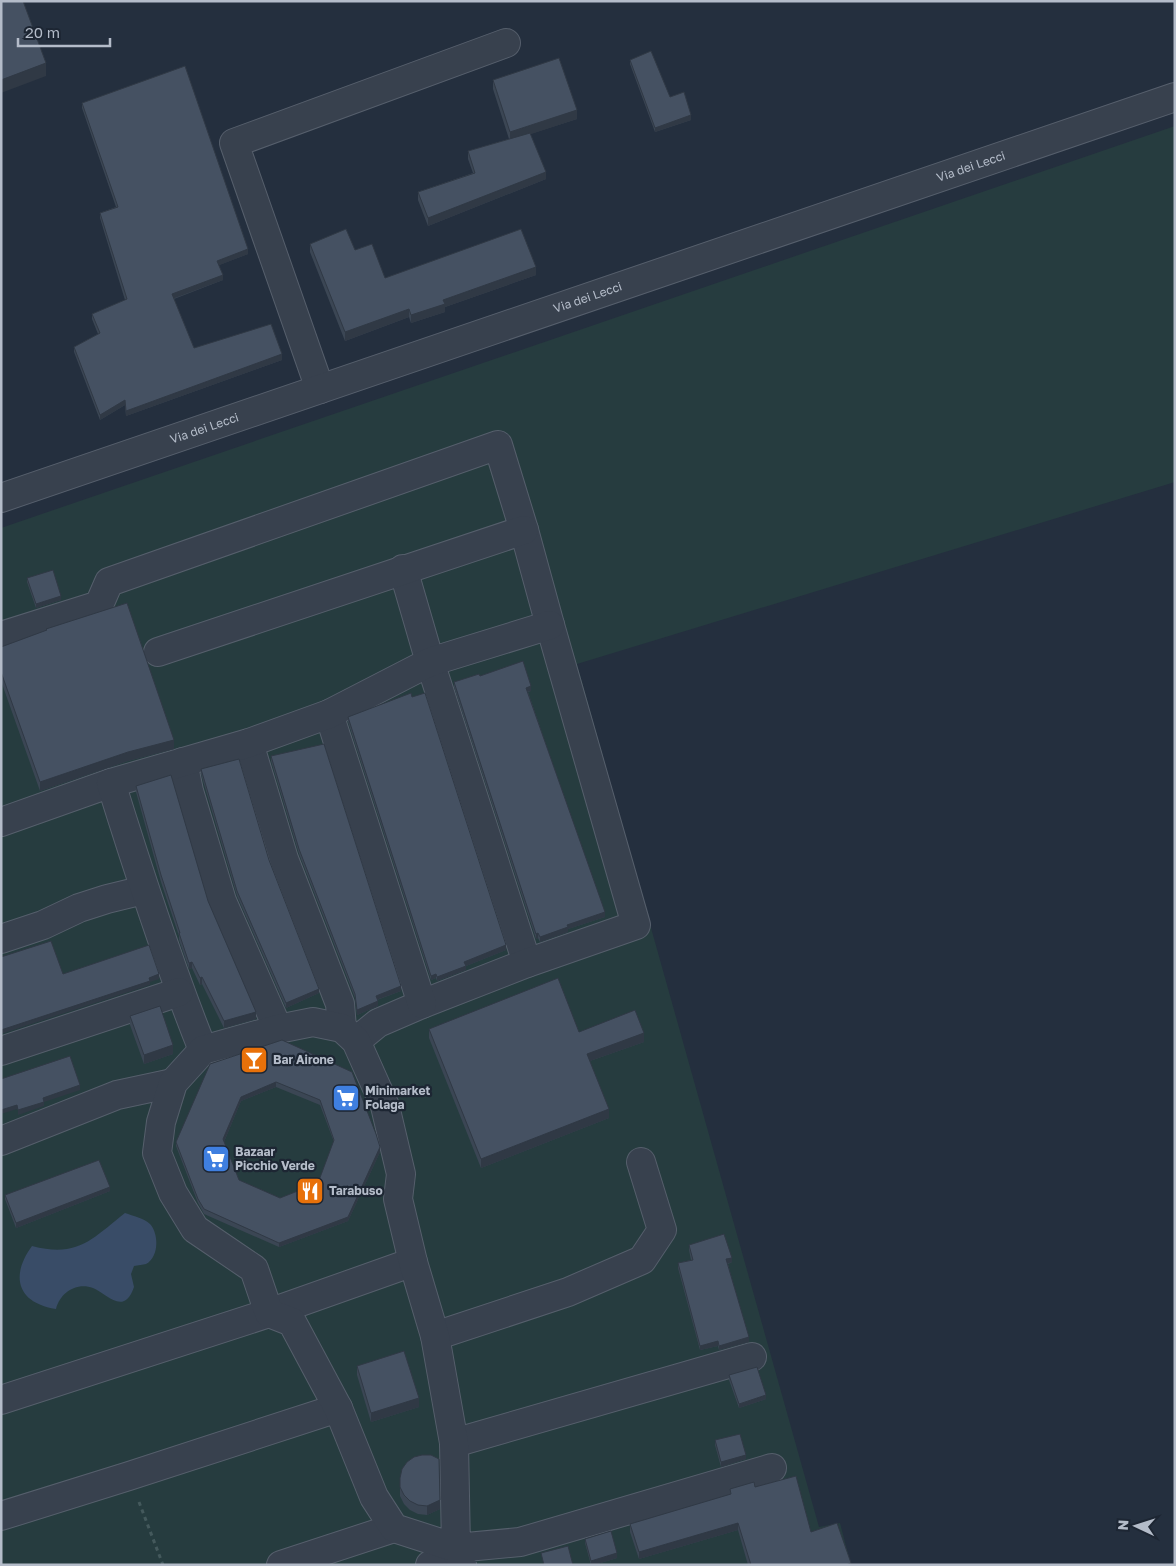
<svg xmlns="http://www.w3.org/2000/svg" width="1176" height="1566" viewBox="0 0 1176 1566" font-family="'Golos Text',sans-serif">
	<rect width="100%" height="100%" fill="#242f3e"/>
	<path fill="#263c3f" d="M1175 126V482L577 664 819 1527 840 1523 851 1565H1V528Z"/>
	<path fill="#394c67" d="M125 1213C133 1216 144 1218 150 1224 159 1234 159 1257 146 1264 143 1265 138 1265 134 1266L131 1274 134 1287C124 1317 106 1293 93 1288 76 1282 60 1293 56 1309 17 1303 10 1276 32 1246 78 1258 92 1239 125 1213Z"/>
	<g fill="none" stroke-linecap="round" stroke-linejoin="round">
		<g stroke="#565f6c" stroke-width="30">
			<g id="minor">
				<path d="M320 389 234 143 506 43"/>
				<path id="s1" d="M1 498 1175 97"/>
				<path d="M403 569 430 662 527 963"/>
				<path d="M1 636 99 605 109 582 498 445 524 530 550 625 636 925 527 963 422 1004 378 1023 356 1041"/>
				<path d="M158 652 524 530"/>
				<path d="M329 714 422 1004"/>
				<path d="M249 743 284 859 340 1004 342 1028"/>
				<path d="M183 762 189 791 222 901 278 1029"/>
				<path d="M1 822 111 783"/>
				<path d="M1 939 43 925 79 908 107 899 144 890"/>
				<path d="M203 1050C168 963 139 873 111 783L249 743 329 714 430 662 550 625"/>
				<path d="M1 1051 179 992"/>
				<path d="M1 1141 117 1095 173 1083"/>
				<path d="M435 1336 568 1292 642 1260 662 1230 641 1162"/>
				<path d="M1 1400 269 1313 413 1262"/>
				<path d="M454 1443 752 1357"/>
				<path d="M1 1516 129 1476 338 1408"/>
				<path d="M281 1565 394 1528"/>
				<path d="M430 1565 456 1548"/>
				<path d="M462 1565 456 1548 454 1443 435 1336 413 1262 398 1199 401 1174 385 1106 356 1041 342 1028 313 1022 278 1029 203 1050 173 1083 161 1122 157 1153 173 1193 195 1229 254 1269 269 1313 292 1322 338 1408 374 1497 394 1528 456 1548 520 1542 772 1468"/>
			</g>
		</g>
		<path stroke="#44595c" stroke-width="3" stroke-dasharray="4 4" stroke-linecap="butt" d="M139 1502 163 1565"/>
		<use href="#minor" stroke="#38414e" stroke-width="28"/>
	</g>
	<g fill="#3b4654" fill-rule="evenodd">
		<path d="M630 60 670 97 691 120 655 132 630 64Z"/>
		<path d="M493 80 577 119 530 134 546 179 428 226 418 200V192L473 173 468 159V151L509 139 493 89Z"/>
		<path d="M82 103 248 254 219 265 223 280 174 299 194 348 282 360 126 416 125 405 100 420 74 352V347L98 334 92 319V314L125 300 100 218V213L116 207 82 108Z"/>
		<path d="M310 244 355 250 385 278 536 275 445 307V312L411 323 409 317 345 341 310 252Z"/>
		<path d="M27 578 61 600 36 608 27 582Z"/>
		<path d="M46 629 174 749 128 761 40 791 1 681V647L46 631Z"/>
		<path d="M480 676 531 691 528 692 605 917 568 929V932L540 942 538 938 536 939 454 687V682Z"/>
		<path d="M348 717 506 950 466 966V970L437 981 436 978 431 980 348 722Z"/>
		<path d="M271 756 401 991 377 1000 378 1006 357 1015 355 998 299 854 271 761Z"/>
		<path d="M201 769 269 860 319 993 286 1008 237 896 201 774Z"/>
		<path d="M136 786 208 901 256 1019 224 1028 202 984 200 985 192 968 189 969 179 940V936L161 882 136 792Z"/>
		<path d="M130 1016 173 1054 144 1064 130 1025Z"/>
		<path d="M429 1029 579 1032 644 1042 590 1061 609 1118 481 1168 429 1038Z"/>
		<path d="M282 1040 380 1152 348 1221 279 1247 204 1214 198 1203 176 1146V1142ZM276 1087 320 1105 334 1142 318 1183 280 1198 239 1180 224 1142 241 1101Z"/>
		<path d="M110 1191 16 1228 5 1199V1195Z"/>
		<path d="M689 1245 732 1262 728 1264 749 1342 719 1350 718 1346 700 1350 678 1268V1263L691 1260 689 1250Z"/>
		<path d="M357 1366 419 1407 371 1422 357 1375Z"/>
		<path d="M729 1375 766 1399 739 1408 729 1380Z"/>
		<path d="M715 1440 746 1459 721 1467 715 1445Z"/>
		<path d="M400 1478 440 1509 427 1515 418 1514 410 1510 404 1504 400 1496Z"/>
		<path d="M755 1487 851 1565H748L738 1530 639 1559 630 1532V1524L730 1495V1489Z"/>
		<path d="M585 1539 617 1558 594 1565H591L585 1543Z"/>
	</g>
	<g fill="#303945">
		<path d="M46 63V76L1 93V80Z"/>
		<path d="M577 110V119L510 141V132Z"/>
		<path d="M691 115V120L655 132V128Z"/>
		<path d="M546 172V179L428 226V218Z"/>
		<path d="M248 249V254L217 266V261Z"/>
		<path d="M536 267V275L445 307V312L411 323V315L443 300Z"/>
		<path d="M223 275V280L172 299V294Z"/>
		<path d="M409 309V317L345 341V332Z"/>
		<path d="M282 354V360L126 416V411Z"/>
		<path d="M125 400V405L100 420V415Z"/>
		<path d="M61 596V600L36 608V604Z"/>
		<path d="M531 686V691L526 692V688Z"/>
		<path d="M174 740V749L128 761 40 791V782L128 752Z"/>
		<path d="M605 912V917L568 929V932L540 942V937L567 925Z"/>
		<path d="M538 933V938L536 939V934Z"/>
		<path d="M506 945V950L466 966V970L437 981V977L464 962Z"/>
		<path d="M192 962V968L189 969V963Z"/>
		<path d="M159 974V979L150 982V985L1 1034V1030Z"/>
		<path d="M436 974V978L431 980V976Z"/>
		<path d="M202 977V984L200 985V978Z"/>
		<path d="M401 986V991L376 1000V996Z"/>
		<path d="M319 989V993L286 1008V1003Z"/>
		<path d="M378 1001V1006L357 1015V1010Z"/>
		<path d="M256 1012V1019L224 1028V1021Z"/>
		<path d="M644 1033V1042L587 1062V1054Z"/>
		<path d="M173 1045V1054L144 1064V1055Z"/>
		<path d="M276 1082V1087L241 1101 223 1144V1139L241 1097Z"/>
		<path d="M80 1085V1090L44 1102V1106L18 1115V1110L43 1098Z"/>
		<path d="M17 1105V1109L1 1114V1110Z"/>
		<path d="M609 1109V1118L481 1168V1159Z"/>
		<path d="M380 1147V1152L348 1221 279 1247V1243Z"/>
		<path d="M110 1187V1191L16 1228V1223Z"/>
		<path d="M732 1258V1262L726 1264V1259Z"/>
		<path d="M749 1337V1342L719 1350V1346Z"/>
		<path d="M718 1341V1346L700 1350V1346Z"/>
		<path d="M766 1395V1399L739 1408V1404Z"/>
		<path d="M419 1398V1407L371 1422V1413Z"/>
		<path d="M746 1455V1459L721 1467V1462Z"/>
		<path d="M440 1500V1509L427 1515V1506Z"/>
		<path d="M738 1523V1530L639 1559V1552Z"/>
		<path d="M617 1553V1558L594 1565H591V1561Z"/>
	</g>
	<g fill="#455162" stroke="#303945" fill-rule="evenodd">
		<path d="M1 1H23L46 63 1 80Z"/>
		<path d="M651 51 670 97 684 92 691 115 655 128 630 60Z"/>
		<path d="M559 58 577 110 510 132 493 80Z"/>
		<path d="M185 66 248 249 217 261 223 275 172 294 194 348 271 324 282 354 126 411 125 400 100 415 74 347 100 333 92 314 127 299 100 213 118 207 82 103Z"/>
		<path d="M530 133 546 172 428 218 418 192 475 173 468 151Z"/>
		<path d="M346 229 355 250 372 244 385 278 521 229 536 267 443 300 445 304 411 315 409 309 345 332 310 244Z"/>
		<path d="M53 570 61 596 36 604 27 578Z"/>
		<path d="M127 603 174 740 128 752 40 782 1 672V647L47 630 46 629Z"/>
		<path d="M523 661 531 686 526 688 605 912 567 925 568 927 540 937 538 933 536 934 454 682 479 674 480 676Z"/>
		<path d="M411 693 412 697 425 693 506 945 464 962 466 966 437 977 436 974 431 976 348 717Z"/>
		<path d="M324 744 401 986 376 996 378 1001 357 1010 355 994 299 849 271 756Z"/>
		<path d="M239 759 269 860 319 989 286 1003 237 891 201 769Z"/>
		<path d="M171 775 208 901 256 1012 224 1021 202 977 200 978 192 962 189 963 179 933H180L161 875 136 786Z"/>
		<path d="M51 941 63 974 149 945 159 974 149 978 150 981 1 1030V957Z"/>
		<path d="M558 978 579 1032 635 1010 644 1033 587 1054 609 1109 481 1159 429 1029Z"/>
		<path d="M160 1006 173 1045 144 1055 130 1016Z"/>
		<path d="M282 1040 352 1072 376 1134 380 1147 348 1217 279 1243 204 1209 198 1199 176 1142 210 1064ZM276 1082 320 1100 334 1140 318 1183 280 1198 239 1180 223 1139 241 1097Z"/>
		<path d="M70 1056 80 1085 43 1098 44 1102 18 1110 17 1105 1 1110V1079Z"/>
		<path d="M99 1160 110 1187 16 1223 5 1195Z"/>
		<path d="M724 1234 732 1258 726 1259 749 1337 719 1346 718 1341 700 1346 678 1263 693 1260 689 1245Z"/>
		<path d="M404 1351 419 1398 371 1413 357 1366Z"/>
		<path d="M757 1367 766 1395 739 1404 729 1375Z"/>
		<path d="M740 1434 746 1455 721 1462 715 1440Z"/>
		<path d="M422 1455H431L439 1459 440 1500 427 1506 418 1505 410 1501 404 1495 400 1487V1478L402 1469 407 1462 414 1457Z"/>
		<path d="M796 1476 811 1532 837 1523 851 1563 846 1565H751L738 1523 639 1552 630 1524 731 1494 730 1489 754 1482 755 1487Z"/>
		<path d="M611 1531 617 1553 591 1561 585 1539Z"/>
		<path d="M568 1546 573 1565H544L541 1553Z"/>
	</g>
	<defs>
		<g id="bar-square" transform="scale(1.4375)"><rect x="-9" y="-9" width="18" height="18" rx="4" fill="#e8710a" stroke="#1d2633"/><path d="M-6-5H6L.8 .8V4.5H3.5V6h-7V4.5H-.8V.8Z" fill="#fff"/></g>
		<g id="supermarket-square" transform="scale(1.4375)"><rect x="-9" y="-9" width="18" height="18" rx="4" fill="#3f7fe0" stroke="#1d2633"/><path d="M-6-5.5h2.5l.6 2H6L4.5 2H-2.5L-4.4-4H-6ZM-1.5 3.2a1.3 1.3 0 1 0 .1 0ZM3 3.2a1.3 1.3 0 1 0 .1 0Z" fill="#fff"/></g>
		<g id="restaurant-square" transform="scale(1.4375)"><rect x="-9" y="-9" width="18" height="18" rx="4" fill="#e8710a" stroke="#1d2633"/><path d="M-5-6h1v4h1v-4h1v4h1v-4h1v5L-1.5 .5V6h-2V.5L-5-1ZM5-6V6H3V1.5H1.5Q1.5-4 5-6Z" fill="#fff"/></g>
	</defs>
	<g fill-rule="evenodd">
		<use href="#bar-square" x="254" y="1060"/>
		<use href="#supermarket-square" x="346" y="1098"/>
		<use href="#supermarket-square" x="216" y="1159"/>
		<use href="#restaurant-square" x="310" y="1191"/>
	</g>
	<g text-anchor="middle" stroke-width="4.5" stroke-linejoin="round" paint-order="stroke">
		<g font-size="12" fill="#b4bcc9" stroke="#1d2633">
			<text dy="4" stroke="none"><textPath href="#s1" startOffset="1025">Via dei Lecci</textPath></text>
			<text dy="4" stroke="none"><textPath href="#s1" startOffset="620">Via dei Lecci</textPath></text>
			<text dy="4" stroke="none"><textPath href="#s1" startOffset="215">Via dei Lecci</textPath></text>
		</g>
		<g font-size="12" font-weight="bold" fill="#b4bcc9" stroke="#1d2633" text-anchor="start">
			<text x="273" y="1064">Bar Airone</text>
			<text x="365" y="1095">Minimarket<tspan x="365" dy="14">Folaga</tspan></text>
			<text x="235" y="1156">Bazaar<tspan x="235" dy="14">Picchio Verde</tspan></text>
			<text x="329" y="1195">Tarabuso</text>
		</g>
	</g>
	<rect width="1176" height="1566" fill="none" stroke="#b4bcc9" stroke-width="5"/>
	<g transform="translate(1136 1526) rotate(274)" stroke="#1d2633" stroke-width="4" paint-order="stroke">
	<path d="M0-4L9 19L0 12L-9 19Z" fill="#b4bcc9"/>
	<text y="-8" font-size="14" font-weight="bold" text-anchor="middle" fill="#b4bcc9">N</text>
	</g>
	<path d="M18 38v8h92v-8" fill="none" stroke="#b4bcc9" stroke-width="2.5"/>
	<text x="25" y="38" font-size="15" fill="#b4bcc9" stroke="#1d2633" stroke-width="4" paint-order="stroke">20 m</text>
</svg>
